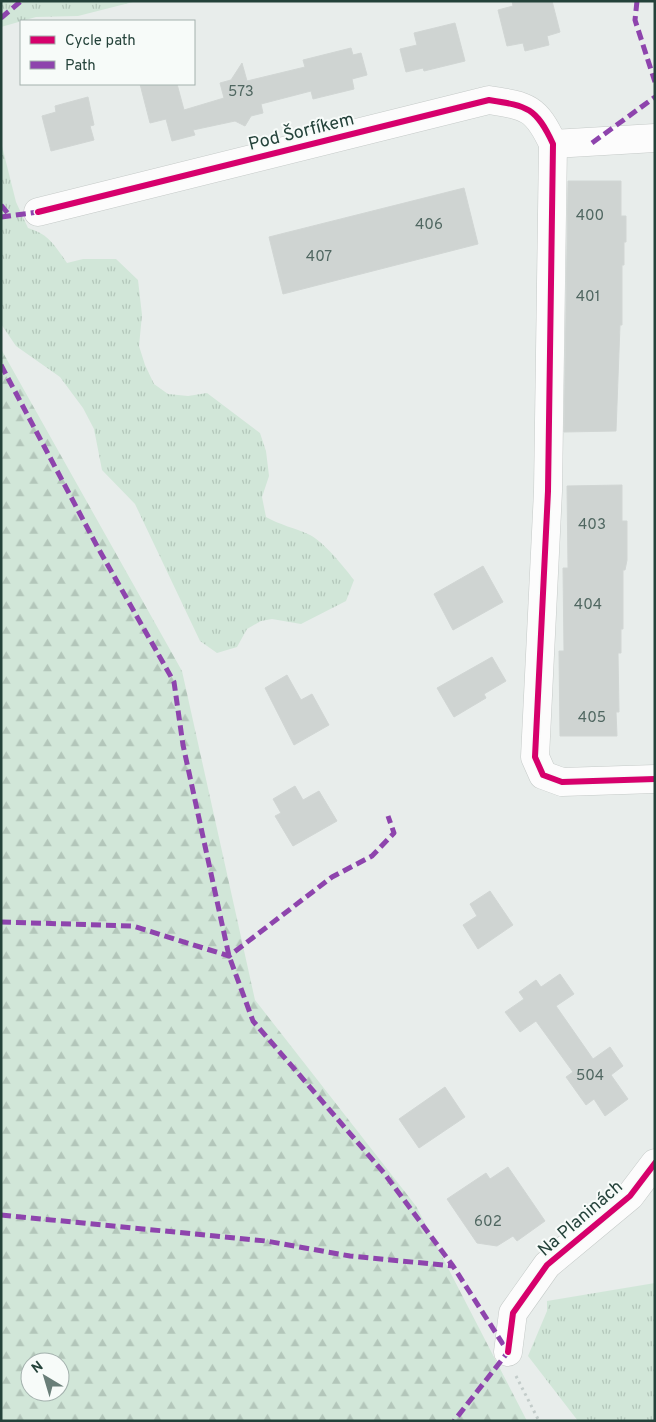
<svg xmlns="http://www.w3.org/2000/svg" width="656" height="1422" viewBox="0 0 656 1422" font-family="Overpass,sans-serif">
	<defs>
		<pattern id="grass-tufts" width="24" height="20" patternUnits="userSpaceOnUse" patternTransform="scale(1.25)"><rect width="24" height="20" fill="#d1e6d8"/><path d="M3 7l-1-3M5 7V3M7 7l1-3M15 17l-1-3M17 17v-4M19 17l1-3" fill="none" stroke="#b3c6ba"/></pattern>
		<pattern id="forest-firs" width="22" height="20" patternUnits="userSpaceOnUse" patternTransform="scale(1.25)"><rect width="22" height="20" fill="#d1e6d8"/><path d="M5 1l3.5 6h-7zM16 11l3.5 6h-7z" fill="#b3c6ba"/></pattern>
	</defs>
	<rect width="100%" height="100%" fill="#e8edeb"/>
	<g fill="url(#grass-tufts)">
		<path d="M1 1H137L78 16 36 17 1 27Z"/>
		<path d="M1 142 16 202 28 228C49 234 55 246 67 263L83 259H116L138 280 142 315 139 346 145 365 154 384 168 394 188 396 207 393 260 433 266 451 269 476 262 497 266 517C280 525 295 528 310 535 324 542 344 567 354 580L346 601 301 624 272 619 261 621 247 629 237 647 217 653 200 641 135 504 102 470 94 429 83 408 60 377 16 346 1 324Z"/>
		<path d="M655 1283V1421H578L528 1356 547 1311V1301Z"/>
	</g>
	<path fill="url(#forest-firs)" fill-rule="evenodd" d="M1 349 182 671 255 1000 416 1206 527 1421H1ZM30 1362H60V1392H30Z"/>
	<g fill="#cfd4d2" stroke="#d1d6d4">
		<path d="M512 1H552L560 32 547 36 549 45 525 51 523 43 507 46 498 10 513 6Z"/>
		<path d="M455 23 465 61 424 71 423 68 406 72 400 49 417 45 414 33Z"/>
		<path d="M351 48 353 55 361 53 367 75 352 79 354 89 313 99 311 91 261 104 263 113 251 116 245 126 235 121 193 130 195 135 172 141 166 119 150 123 140 84H177L184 110 224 98 220 83 231 80 242 63 247 81 305 67 303 60Z"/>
		<path d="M88 97 94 125 90 126 94 140 51 151 42 116 56 112 55 106Z"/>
		<path d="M568 181H621V216H626V242H624V265H622V325H620L616 431 564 432Z"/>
		<path d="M464 188 478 244 283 294 269 237Z"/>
		<path d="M622 485V521H627V560L625 570H623V629H621V653H618L619 712H616L617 736H560L559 651H564L563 568H568L567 486Z"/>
		<path d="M483 566 503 602 453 630 434 594Z"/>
		<path d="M492 657 506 681 484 694 486 698 454 717 437 688Z"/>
		<path d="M287 675 301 700 312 694 329 725 294 745 265 688Z"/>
		<path d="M295 786 303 800 319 791 337 821 293 846 275 816 281 813 273 799Z"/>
		<path d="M490 891 513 925 478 949 463 925 477 916 470 904Z"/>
		<path d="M560 974 574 994 556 1006 593 1059 610 1047 623 1066 611 1075 628 1099 605 1116 594 1099 586 1105 566 1077 573 1072 536 1021 520 1032 505 1012 524 999 519 992 536 980 541 987Z"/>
		<path d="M445 1087 465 1117 419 1148 399 1119Z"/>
		<path d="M508 1167 545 1221 517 1241 513 1236 497 1246 477 1243 447 1199 486 1173 490 1179Z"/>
	</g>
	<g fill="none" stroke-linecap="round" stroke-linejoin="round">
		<g stroke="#c5cac8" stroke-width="29">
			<g id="minor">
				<path d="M553 144 655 138"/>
				<path d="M38 212 489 100C527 106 536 107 553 144L548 491 535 757 543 775 562 782 655 779"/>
				<path d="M508 1352 513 1313 547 1265 630 1196 655 1163"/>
			</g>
		</g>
		<path stroke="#c3ccca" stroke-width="3" stroke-dasharray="2.5 4" stroke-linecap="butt" d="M516 1376 539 1421"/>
		<use href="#minor" stroke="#fcfcfc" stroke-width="28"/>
		<g stroke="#8e44ad" stroke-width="5" stroke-dasharray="10 5" stroke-linecap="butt">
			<path d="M637 1 635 20 655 82"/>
			<path d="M1 18 21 1"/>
			<path d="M592 143 655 97"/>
			<path d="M1 205 10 216"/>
			<path d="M1 217 38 212"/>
			<path d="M1 365 97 546 174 682 183 745 229 956 253 1021 384 1173 453 1266 508 1352 454 1421"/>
			<path d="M1 922 133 926 229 956 332 877 372 856 394 833 388 816"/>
			<path d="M1 1215 266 1241 350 1256 453 1266"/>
		</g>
		<g stroke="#f7fbf9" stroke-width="9">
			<g id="cycleway">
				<path d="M38 212 489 100C527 106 536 107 553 144L548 491 535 757 543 775 562 782 655 779"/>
				<path d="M508 1352 513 1313 547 1265 630 1196 655 1163"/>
			</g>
		</g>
		<use href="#cycleway" stroke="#d6006c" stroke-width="6"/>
	</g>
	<g text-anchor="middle" stroke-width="4" stroke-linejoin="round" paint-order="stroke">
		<g font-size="15" fill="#506761">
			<text x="241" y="96">573</text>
			<text x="590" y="220">400</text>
			<text x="429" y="229">406</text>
			<text x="319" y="261">407</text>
			<text x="588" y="301">401</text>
			<text x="592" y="529">403</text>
			<text x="588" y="609">404</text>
			<text x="592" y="722">405</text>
			<text x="590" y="1080">504</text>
			<text x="488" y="1226">602</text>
		</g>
		<g font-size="18" fill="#24423a" stroke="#f7fbf9">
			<text transform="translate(301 131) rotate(-14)" y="6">Pod Šorfíkem</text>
			<text transform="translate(580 1218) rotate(-41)" y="6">Na Planinách</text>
		</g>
	</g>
	<rect width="656" height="1422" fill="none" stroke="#24423a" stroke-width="5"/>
	<rect x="20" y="20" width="175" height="65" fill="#f7fbf9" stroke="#a3b1ad"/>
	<rect x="30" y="36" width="25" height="8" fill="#d6006c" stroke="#a3b1ad"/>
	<text x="65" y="45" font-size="15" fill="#24423a">Cycle path</text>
	<rect x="30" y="61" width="25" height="8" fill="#8e44ad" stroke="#a3b1ad"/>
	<text x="65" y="70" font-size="15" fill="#24423a">Path</text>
	<g transform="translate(45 1377) rotate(322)"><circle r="24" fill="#f7fbf9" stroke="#a3b1ad"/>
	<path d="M0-4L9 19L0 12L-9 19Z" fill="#697e78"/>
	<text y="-8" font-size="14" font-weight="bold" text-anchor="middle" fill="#24423a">N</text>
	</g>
</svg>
